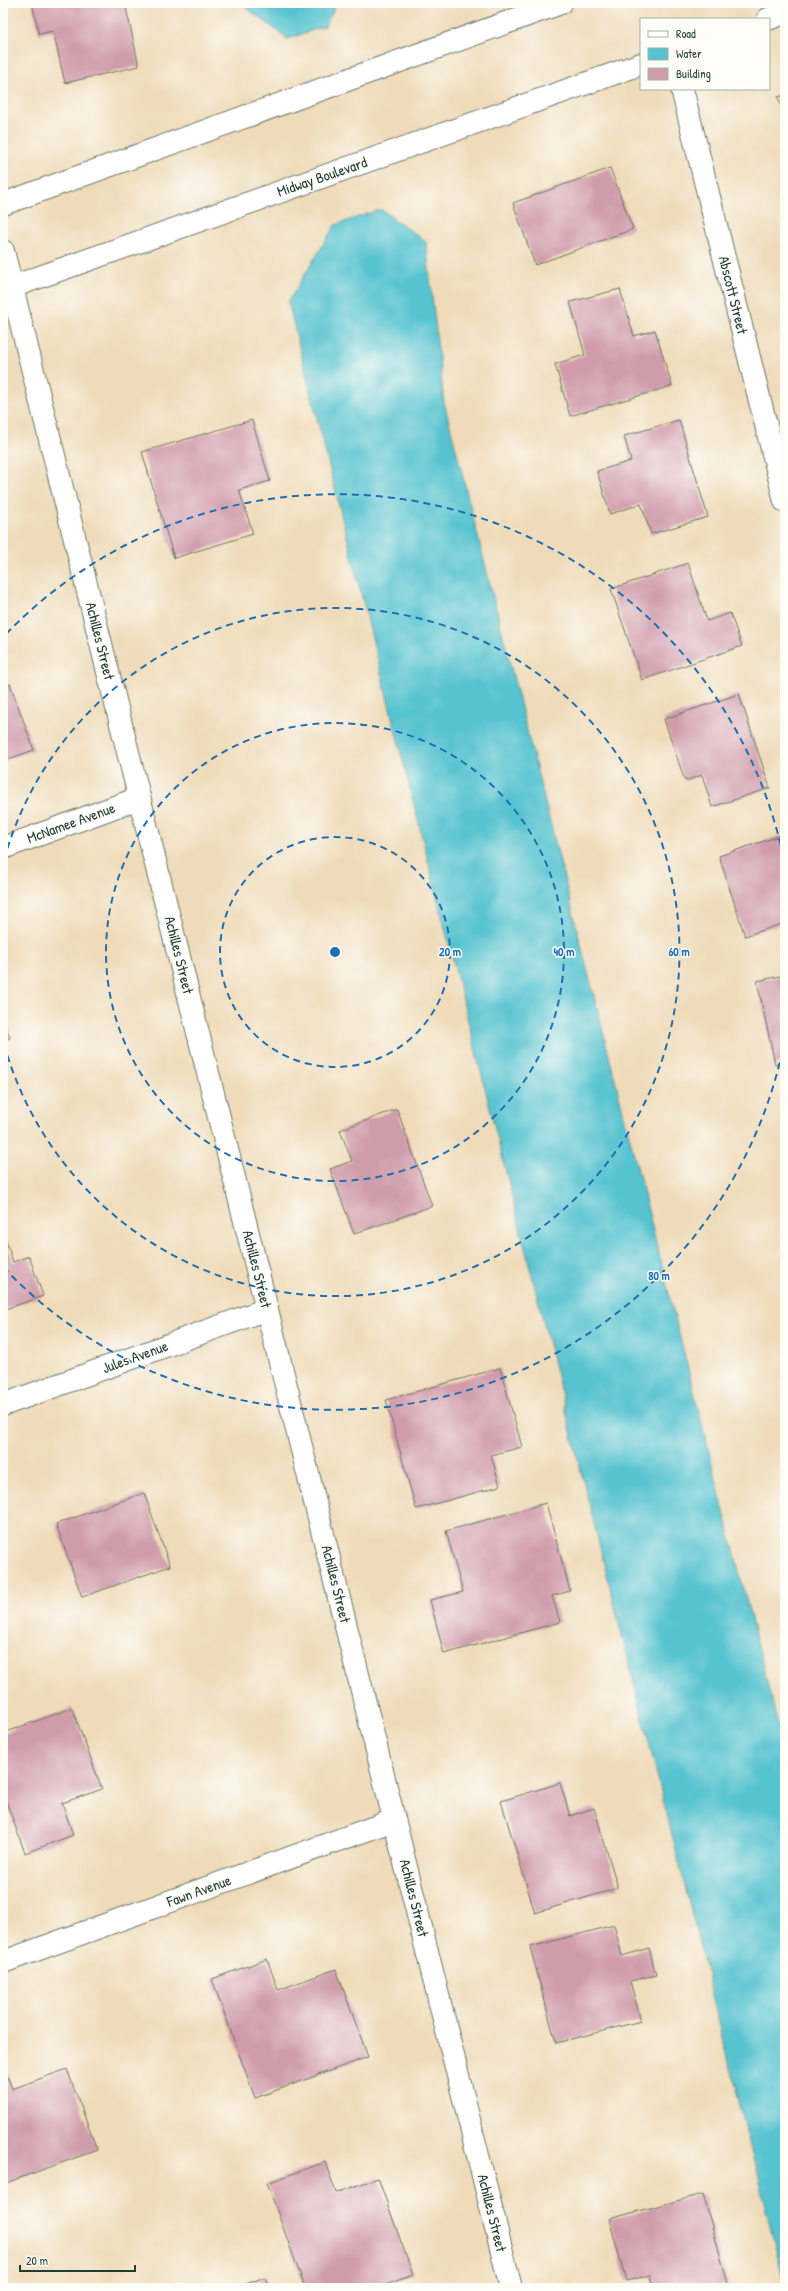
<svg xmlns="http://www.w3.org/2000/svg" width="788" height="2291" viewBox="0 0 788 2291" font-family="'Patrick Hand',sans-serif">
	<rect width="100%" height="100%" fill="#fdfcf7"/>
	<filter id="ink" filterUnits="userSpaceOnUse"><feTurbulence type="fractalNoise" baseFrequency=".025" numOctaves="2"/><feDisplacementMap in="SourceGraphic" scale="8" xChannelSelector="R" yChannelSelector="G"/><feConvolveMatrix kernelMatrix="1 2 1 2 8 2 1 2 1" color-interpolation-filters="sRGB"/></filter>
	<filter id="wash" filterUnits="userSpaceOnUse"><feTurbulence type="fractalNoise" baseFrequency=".012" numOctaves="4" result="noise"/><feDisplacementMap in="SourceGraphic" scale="16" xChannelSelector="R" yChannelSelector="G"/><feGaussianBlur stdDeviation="0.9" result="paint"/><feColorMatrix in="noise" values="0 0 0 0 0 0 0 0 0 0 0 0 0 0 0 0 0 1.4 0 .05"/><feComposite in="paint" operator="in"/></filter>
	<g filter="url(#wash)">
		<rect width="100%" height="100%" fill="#efdbb9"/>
		<g fill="#56c3d0" stroke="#3a8082">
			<path d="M240 3H337L325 26 288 39Z"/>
			<path d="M381 209 426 242 444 402 785 1753V2286L288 302 335 225Z"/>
		</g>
		<g id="blocks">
			<g fill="#d09cac">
				<path d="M32 3H125L139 66 65 83 53 31 39 34Z"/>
				<path d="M785 95V117L778 97Z"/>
				<path d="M610 168 633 229 535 265 513 203Z"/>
				<path d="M620 289 634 336 655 330 672 386 570 416 555 364 585 355 570 302Z"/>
				<path d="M252 420 270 481 239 490 253 534 174 558 142 452Z"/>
				<path d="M679 420 708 517 651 534 641 504 610 514 597 471 631 461 624 436Z"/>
				<path d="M688 563 707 621 730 613 742 646 642 680 611 589Z"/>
				<path d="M10 684 34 750 3 761V687Z"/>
				<path d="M739 694 770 788 712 807 702 775 685 781 664 719Z"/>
				<path d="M782 835 785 843V923L745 936 719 856Z"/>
				<path d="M785 975V1062L775 1064 757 981Z"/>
				<path d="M3 1019 10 1038 3 1041Z"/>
				<path d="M397 1109 432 1206 354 1234 330 1169 352 1161 340 1130Z"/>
				<path d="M3 1232 13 1262 29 1256 43 1296 3 1310Z"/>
				<path d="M500 1368 522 1447 491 1455 500 1486 416 1509 386 1400Z"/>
				<path d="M144 1493 170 1566 82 1597 56 1524Z"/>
				<path d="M546 1503 570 1591 552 1596 560 1622 444 1654 430 1600 463 1592 446 1531Z"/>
				<path d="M72 1708 102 1789 62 1803 73 1835 25 1853 3 1793V1733Z"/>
				<path d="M560 1783 570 1816 594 1808 618 1888 535 1913 501 1801Z"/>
				<path d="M614 1925 622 1956 649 1948 656 1975 630 1981 641 2021 556 2043 530 1947Z"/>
				<path d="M267 1959 278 1990 336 1969 368 2057 255 2098 212 1979Z"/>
				<path d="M3 2063 12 2089 67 2069 97 2150 3 2184Z"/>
				<path d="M325 2162 336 2193 378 2178 413 2275 377 2288H305L267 2183Z"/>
				<path d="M703 2194 728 2284 713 2288H654L651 2275 626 2281 609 2219Z"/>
				<path d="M265 2277 269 2288H235Z"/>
			</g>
		</g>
	</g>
	<g filter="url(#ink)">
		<use href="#blocks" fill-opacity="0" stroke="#687463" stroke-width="1"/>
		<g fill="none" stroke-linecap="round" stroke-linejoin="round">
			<g stroke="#687463" stroke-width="24">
				<g id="minor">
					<path d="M768 19 785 13"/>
					<path d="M682 89 785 501"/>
					<path d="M3 204 561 3"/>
					<path d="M3 251 511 2288"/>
					<path d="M3 290 641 64"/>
					<path d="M3 848 139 798"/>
					<path d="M3 1405 267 1309"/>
					<path d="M3 1962 394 1820"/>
				</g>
			</g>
			<use href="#minor" stroke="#fff" stroke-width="22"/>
		</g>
	</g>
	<g fill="none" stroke="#1f6fb2" stroke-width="2" stroke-dasharray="7 5">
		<circle cx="335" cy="952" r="115"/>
		<circle cx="335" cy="952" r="229"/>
		<path d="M4 860A344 344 0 1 1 4 1044"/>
		<path d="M785 1039A458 458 0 0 1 6 1270M6 634A458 458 0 0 1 785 865"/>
	</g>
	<g text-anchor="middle" stroke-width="3" stroke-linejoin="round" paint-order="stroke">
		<g font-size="15" fill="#1f3d34" stroke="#fdfcf7">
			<text transform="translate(322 177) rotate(-19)" y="5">Midway Boulevard</text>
			<text transform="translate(733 295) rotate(76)" y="5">Abscott Street</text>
			<text transform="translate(100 641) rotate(76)" y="5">Achilles Street</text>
			<text transform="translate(71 823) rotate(-20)" y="5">McNamee Avenue</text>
			<text transform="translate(179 955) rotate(76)" y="5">Achilles Street</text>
			<text transform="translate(257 1269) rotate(76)" y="5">Achilles Street</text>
			<text transform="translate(135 1357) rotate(-20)" y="5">Jules Avenue</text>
			<text transform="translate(336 1584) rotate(76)" y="5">Achilles Street</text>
			<text transform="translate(199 1891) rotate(-20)" y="5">Fawn Avenue</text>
			<text transform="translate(414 1898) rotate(76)" y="5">Achilles Street</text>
			<text transform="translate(492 2213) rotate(76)" y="5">Achilles Street</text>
		</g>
	</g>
	<circle cx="335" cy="952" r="6" fill="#1f6fb2" stroke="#fdfcf7" stroke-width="2"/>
	<g font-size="12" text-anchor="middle" font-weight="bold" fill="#1f6fb2" stroke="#fdfcf7" stroke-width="3" stroke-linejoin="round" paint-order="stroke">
		<text x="450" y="956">20 m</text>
		<text x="564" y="956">40 m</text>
		<text x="679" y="956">60 m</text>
		<text x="659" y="1280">80 m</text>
	</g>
	<rect width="788" height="2291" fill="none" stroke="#fdfcf7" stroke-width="16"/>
	<rect x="640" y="18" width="130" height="72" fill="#fdfcf7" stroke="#a4b0a9"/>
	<rect x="648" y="31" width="20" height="6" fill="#ffffff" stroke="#a4b0a9"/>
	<text x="676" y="38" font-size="12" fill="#1f3d34">Road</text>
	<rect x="648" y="48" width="20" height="12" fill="#56c3d0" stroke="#a4b0a9"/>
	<text x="676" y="58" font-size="12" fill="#1f3d34">Water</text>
	<rect x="648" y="68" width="20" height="12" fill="#d09cac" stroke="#a4b0a9"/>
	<text x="676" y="78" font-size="12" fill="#1f3d34">Building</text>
	<path d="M20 2265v6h115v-6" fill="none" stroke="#1f3d34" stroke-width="2"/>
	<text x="26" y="2265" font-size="12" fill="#1f3d34" stroke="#fdfcf7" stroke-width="3" paint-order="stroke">20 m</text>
</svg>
